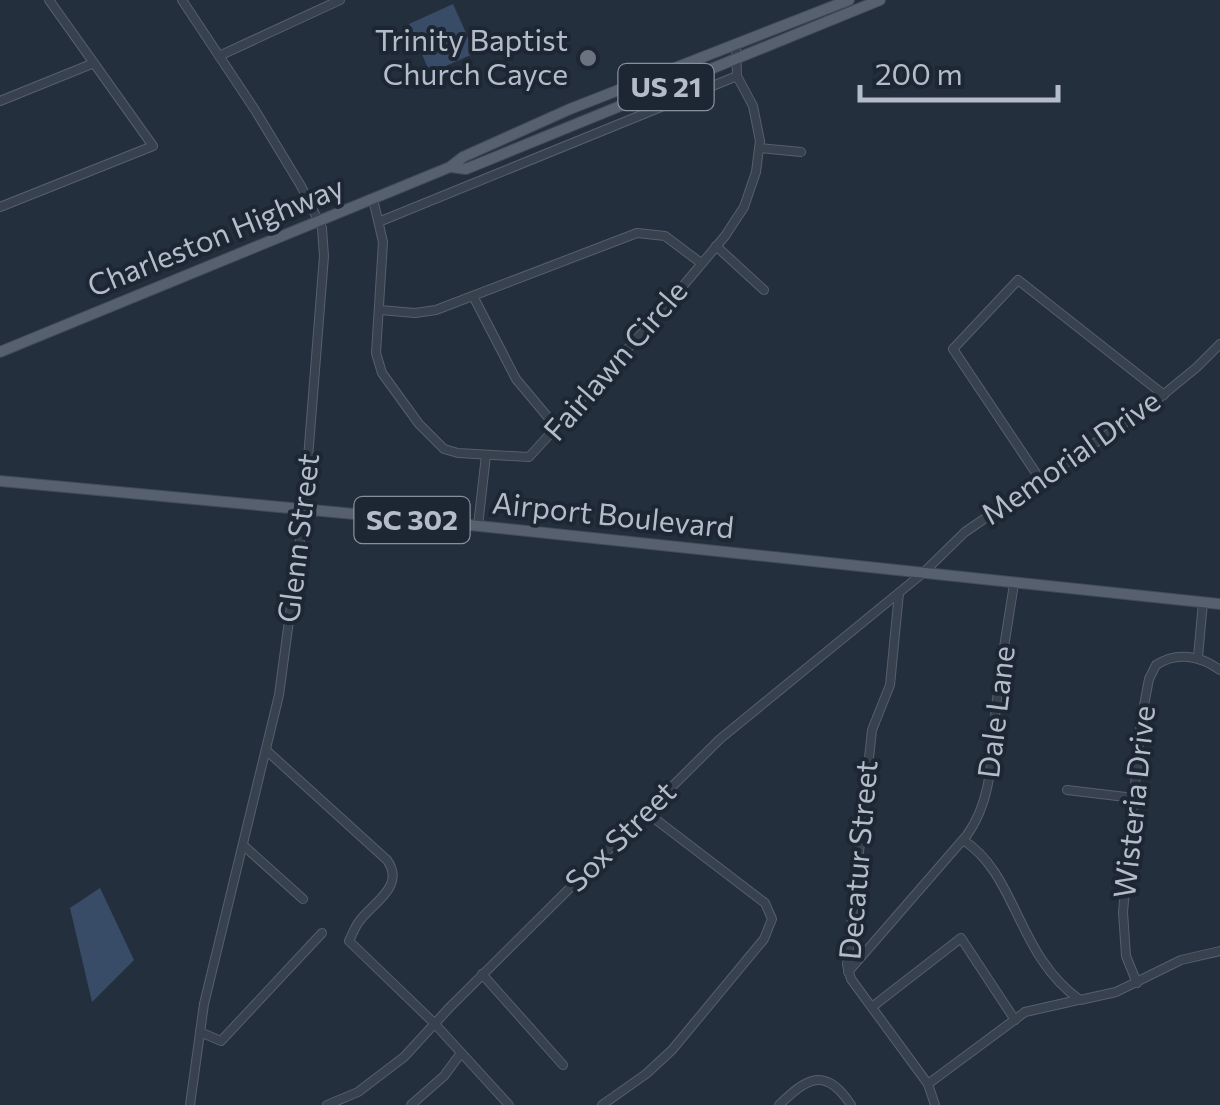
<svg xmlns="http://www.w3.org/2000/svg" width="1220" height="1105" viewBox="0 0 1220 1105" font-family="Commissioner,sans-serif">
	<rect width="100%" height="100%" fill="#242f3e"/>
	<g fill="#394c67">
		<path d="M453 4 475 53 430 73 409 24Z"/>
		<path d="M100 888 134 960 92 1002 70 908Z"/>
	</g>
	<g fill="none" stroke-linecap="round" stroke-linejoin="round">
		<g stroke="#565f6c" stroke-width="10">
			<g id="minor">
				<path d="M182 0 255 110 301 186 322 228 324 256 304 509 279 695 204 1004 190 1105"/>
				<path d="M219 56 340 0"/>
				<path d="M0 101 94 63"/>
				<path d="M759 148 801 152"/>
				<path d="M373 199 383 242 376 353 382 373 419 424 444 449 458 453 529 457 661 312 725 236 744 207 756 172 760 141 753 106 737 76 736 44"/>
				<path d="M0 207 153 146 49 0"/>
				<path d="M381 221 737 76"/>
				<path d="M716 246 764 290"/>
				<path d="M473 296 516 379 557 428"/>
				<path d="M380 310 415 313 436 310 637 233 665 236 701 263"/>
				<path d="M1040 479 953 349 1018 280 1164 395"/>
				<path d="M478 526 486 455"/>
				<path d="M899 593 890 685 872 730 847 965 851 979 928 1084 935 1105"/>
				<path d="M1198 657 1203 602"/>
				<path d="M267 751 387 860C405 885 376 901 361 919 355 926 353 933 349 941L434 1023 509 1105"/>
				<path d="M1067 790 1134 798"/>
				<path d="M963 840C1017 874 1017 956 1080 1000L1116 992 1181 960 1220 951"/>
				<path d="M244 846 303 899"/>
				<path d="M848 972 967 835C994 797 991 752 996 707 1001 666 1007 625 1014 584"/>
				<path d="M482 974 563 1065"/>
				<path d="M1137 983 1126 956 1123 912 1141 721 1149 679 1156 665C1177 651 1201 656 1220 670"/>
				<path d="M872 1007 961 938 1015 1020"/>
				<path d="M200 1032 221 1041 322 933"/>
				<path d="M928 1084 1025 1012 1078 1000"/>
				<path d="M327 1105 358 1092 404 1057 450 1007 720 739 923 573 965 532 1152 404 1197 367 1220 344"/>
				<path d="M411 1105 444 1076 461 1053"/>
				<path d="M602 1105 646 1074 672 1050 764 939 772 919 765 903 646 812"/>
				<path d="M779 1105C806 1079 825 1065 851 1105"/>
			</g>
		</g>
		<g stroke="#414a57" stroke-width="12">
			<g id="major">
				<path d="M451 167 466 169 880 0"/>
				<path d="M0 352 450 167 463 157 570 109 849 0"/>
				<path d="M0 481 441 522 1220 604"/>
			</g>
		</g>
		<use href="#minor" stroke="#38414e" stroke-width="8"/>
		<use href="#major" stroke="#56606e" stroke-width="10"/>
	</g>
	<circle fill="#6b7280" stroke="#1d2633" stroke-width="4" cx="588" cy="58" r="10"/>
	<g text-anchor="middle" stroke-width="8" stroke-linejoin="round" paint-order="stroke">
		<g fill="#1d2633" stroke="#878f9c" stroke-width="2.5">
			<rect x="618.5" y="64" width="95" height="46" rx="8"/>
			<rect x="354.5" y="497" width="115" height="46" rx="8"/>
		</g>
		<g font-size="28" font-weight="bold" fill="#b4bcc9">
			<text x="666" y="97">US 21</text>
			<text x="412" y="530">SC 302</text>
		</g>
		<g font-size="30" fill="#b4bcc9" stroke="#1d2633" text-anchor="end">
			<text x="568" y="51">Trinity Baptist<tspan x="568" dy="34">Church Cayce</tspan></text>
		</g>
		<g font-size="30" fill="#b4bcc9" stroke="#1d2633">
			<text transform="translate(216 237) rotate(-22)" y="10">Charleston Highway</text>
			<text transform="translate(616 361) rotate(-49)" y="10">Fairlawn Circle</text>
			<text transform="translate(1071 458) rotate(-35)" y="10">Memorial Drive</text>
			<text transform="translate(613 516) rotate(6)" y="10">Airport Boulevard</text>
			<text transform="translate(299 538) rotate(-83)" y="10">Glenn Street</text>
			<text transform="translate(997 712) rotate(-83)" y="10">Dale Lane</text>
			<text transform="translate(1135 802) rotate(-84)" y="10">Wisteria Drive</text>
			<text transform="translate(621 837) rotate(-45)" y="10">Sox Street</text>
			<text transform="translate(859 860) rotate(-85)" y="10">Decatur Street</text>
		</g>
	</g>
	<path d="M860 85v15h198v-15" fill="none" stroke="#b4bcc9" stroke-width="5"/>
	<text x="875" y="85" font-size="30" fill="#b4bcc9" stroke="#1d2633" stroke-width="8" paint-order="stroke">200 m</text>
</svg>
